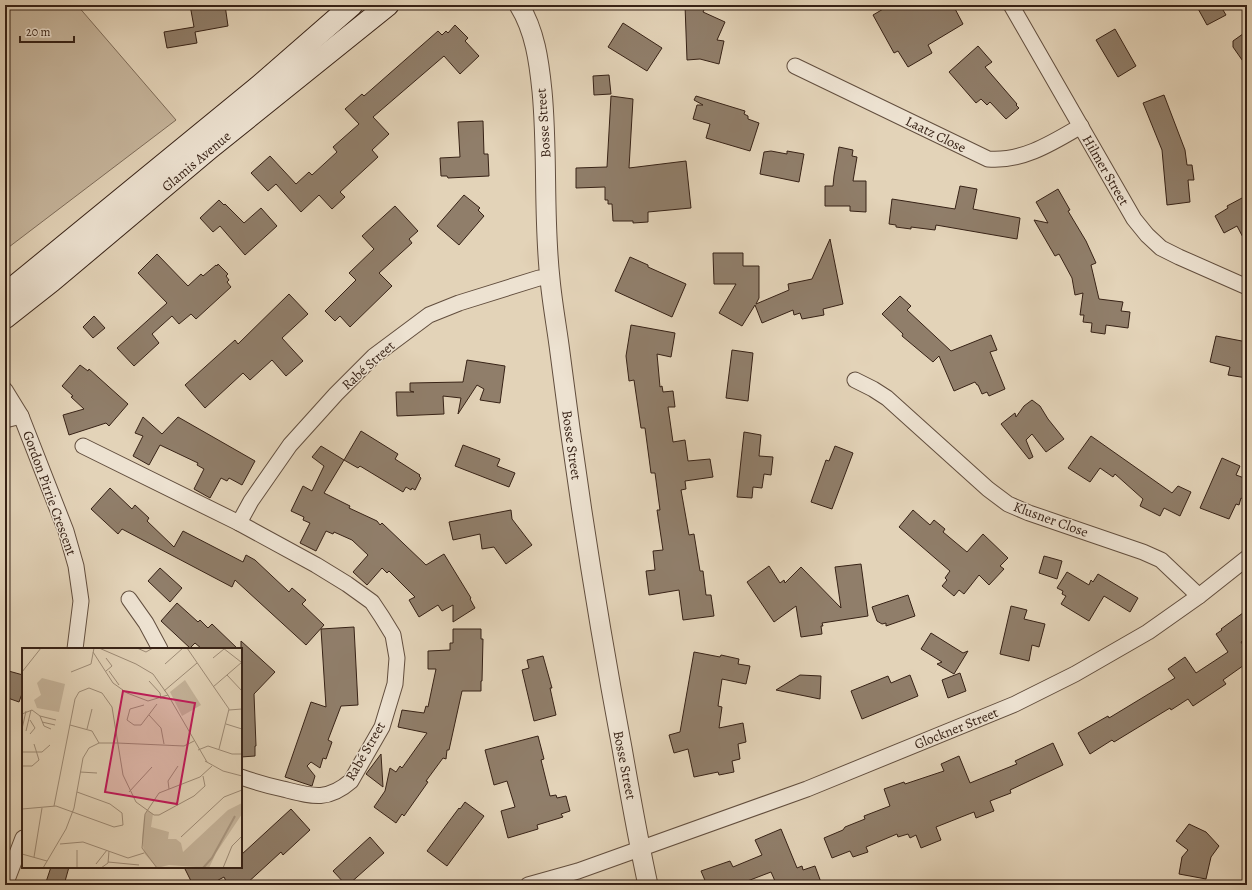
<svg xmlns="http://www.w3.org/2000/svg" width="1252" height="890" viewBox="0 0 1252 890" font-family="Alegreya,serif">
	<rect width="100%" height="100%" fill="#e3d3b8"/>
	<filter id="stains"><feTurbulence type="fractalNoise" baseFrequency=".005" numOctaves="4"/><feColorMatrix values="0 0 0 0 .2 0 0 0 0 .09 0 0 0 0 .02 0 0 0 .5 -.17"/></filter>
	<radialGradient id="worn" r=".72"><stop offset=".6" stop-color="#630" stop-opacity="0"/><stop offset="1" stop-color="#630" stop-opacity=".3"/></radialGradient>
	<path fill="#c6b59c" stroke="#7e6c59" d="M5 5H77L176 120 5 250Z"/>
	<g fill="#907e6a" stroke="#372216">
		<path d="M190 5H225L228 26 195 32 197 43 167 48 164 32 194 27Z"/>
		<path d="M685 5H694L704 10 703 12 725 22 717 40 724 41 719 64 700 59 687 60Z"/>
		<path d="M890 5H953L963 24 928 45 932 53 908 67 898 51 894 53 873 15Z"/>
		<path d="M1196 5H1220L1226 15 1207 25Z"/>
		<path d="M623 23 662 48 647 71 608 47Z"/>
		<path d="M455 25 468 38 465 41 479 56 460 74 444 56 373 117 389 134 372 150 378 157 340 192 345 197 332 209 319 195 301 212 276 184 268 191 251 173 270 156 296 184 309 172 312 175 337 152 333 147 359 124 345 109 362 94 364 96 438 31 442 35 446 31 448 33Z"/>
		<path d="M1115 29 1136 66 1118 77 1096 40Z"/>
		<path d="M1247 31V67L1233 47V41Z"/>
		<path d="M978 46 992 62 985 67 1017 104 1016 105 1019 108 1006 119 990 102 987 105 981 99 976 103 949 72Z"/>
		<path d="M609 75 611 94 594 95 593 76Z"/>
		<path d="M1164 95 1185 150 1187 165H1192L1194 180H1188L1190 202 1167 205 1162 150 1143 103Z"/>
		<path d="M611 96 633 99 629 168 686 161 691 208 648 212V222L633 223V221H613L612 204H608V200H605V187L576 188V168L607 167Z"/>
		<path d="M696 96 745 111 744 114 748 116V119L759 123 750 151 706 138 710 124 693 119 697 105H703L694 100Z"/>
		<path d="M483 121 484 154H488L489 176 448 178 447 176H441L440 158 460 157 458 122Z"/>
		<path d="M839 147 853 150 852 156 857 157 853 181H866V212L850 211V206H825V186H833L834 176Z"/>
		<path d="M771 151 787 154V151L804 154 799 182 760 174 764 152Z"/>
		<path d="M960 186 977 189 973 209 1020 218 1017 239 936 225 935 230 911 227V229L896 227V225L889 224 892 199 955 209Z"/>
		<path d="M1058 189 1070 210 1068 211 1086 241 1096 263 1091 265 1099 299 1123 302 1121 311 1130 312 1128 328 1106 325 1105 334 1091 332 1092 323 1083 322 1084 315H1080L1083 293 1075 295 1072 278 1059 254 1055 256 1034 220 1048 223 1036 202Z"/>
		<path d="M464 195 480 208 478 210 484 216 459 245 437 226Z"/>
		<path d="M1242 198 1247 208V245L1237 226 1224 233 1215 216 1228 208 1227 206Z"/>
		<path d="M219 200 224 205 225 204 244 223 261 208 277 226 245 255 220 226 213 232 200 218Z"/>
		<path d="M395 206 418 231 409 239 412 243 379 273 392 286 350 327 340 316 335 321 325 311 356 280 349 273 374 249 362 236Z"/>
		<path d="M830 239 843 304 823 309 824 315 802 319 800 313 794 315 793 310 762 323 755 305 742 326 719 313 736 284H714L713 253H743V266H759V298L756 304 789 290 788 284 812 279Z"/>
		<path d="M157 254 188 286 201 274 203 276 216 265 217 266 218 264 228 274 226 276 229 280 227 282 231 287 196 319 191 314 179 324 172 316 152 334 159 343 134 366 117 348 167 303 138 273Z"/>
		<path d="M630 257 648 265V267L686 284 672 317 615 291Z"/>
		<path d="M289 294 308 314 282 338 303 361 286 376 272 360 250 380 243 373 205 408 185 385 235 340 238 344Z"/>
		<path d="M900 296 911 306 907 310 951 351 991 335 997 350 990 352 1005 389 989 396 987 392 982 394 978 385H977L975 382 954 391 939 356 933 362 902 336 903 334 882 314Z"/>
		<path d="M94 316 105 328 93 338 83 327Z"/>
		<path d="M631 325 675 333 671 357 657 354 660 387 662 386 663 392 673 391 675 407H668L673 442 685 440 688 461 710 459 713 477 685 481 686 489 681 490 689 535 694 534 700 571H703L706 595H711L714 616 683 620 679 590 649 595 646 571 655 570 653 551 663 550 657 510H660L655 473H651L645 428H641L634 380 629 381 626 356Z"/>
		<path d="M1216 336 1247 342V378L1228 375 1230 367 1210 362Z"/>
		<path d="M732 350 753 353 748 401 726 398Z"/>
		<path d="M467 360 505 366 500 403 480 400 484 389 477 385 458 414 461 398 443 396 444 414 397 416 396 392H414L410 391V383L463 382Z"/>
		<path d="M80 365 88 371 89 369 128 404 109 426 106 423 69 435 63 415 84 409 71 397 73 396 62 386Z"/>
		<path d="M1032 400 1040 406 1048 419 1064 439 1046 452 1032 434 1026 440 1033 457 1029 459 1001 424 1015 413 1016 417 1024 406Z"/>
		<path d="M143 417 162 434 178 417 255 461 242 485 229 478 227 481 221 478 210 498 194 489 204 469 197 465 198 463 160 445 149 465 133 456 143 436 135 433Z"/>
		<path d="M361 431 398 454 395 459 420 475 419 476 421 478 415 490 412 488 411 490 406 487 403 492 360 466 358 468 344 460Z"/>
		<path d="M744 432 761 435 759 456 773 457 771 475 764 474 762 488 753 487 752 498 737 497Z"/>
		<path d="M1091 436 1172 493 1178 486 1191 492 1180 516 1164 508 1160 516 1140 506 1143 499 1115 474 1113 477 1100 468 1090 482 1068 468Z"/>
		<path d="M463 445 500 459 497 466 515 473 509 487 455 466Z"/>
		<path d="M321 446 344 460 324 493 350 506 349 508 377 521 380 525 382 523 426 565 444 554 471 598 470 599 475 608 453 622V605L442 611 438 605 419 617 409 600 415 597 389 571 387 573 382 568 367 585 353 572 368 555 352 540 334 532 333 534 326 531 316 551 300 543 310 523 303 520 304 517 291 511 303 486 312 491 324 466 312 457Z"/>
		<path d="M835 446 853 453 832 509 811 502 826 460 829 461Z"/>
		<path d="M1222 458 1240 466 1236 475 1247 479V501L1241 498 1239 505 1236 504 1229 519 1200 508Z"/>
		<path d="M110 488 132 509 135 505 149 518 147 521 174 547 183 531 243 562 246 555 255 560 289 592 292 588 306 600 302 604 324 625 306 645 235 580 232 587 122 529 118 534 91 509Z"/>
		<path d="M511 510 512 519 532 545 506 564 494 547 482 549 480 534 453 540 449 522Z"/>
		<path d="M913 510 930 525 934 520 945 529 943 532 967 552 983 534 1008 558 1000 566 1004 569 989 585 979 575 964 594 959 590 954 596 942 586 947 580 945 578 950 571 899 527Z"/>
		<path d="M1044 556 1062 561 1057 579 1039 573Z"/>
		<path d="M861 564 868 616 822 623 823 626H821L822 634 801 637 796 606 774 622 747 582 769 566 780 583 784 580 785 583 801 567 841 608 835 567Z"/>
		<path d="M160 568 182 588 170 602 148 581Z"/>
		<path d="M1067 572 1089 585 1091 580 1093 582 1098 574 1138 598 1130 612 1104 596 1089 621 1061 604 1066 596 1062 594 1063 591 1057 588Z"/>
		<path d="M908 595 915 616 886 626V623L882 624 877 621 872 607Z"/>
		<path d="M177 603 198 622 200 620 208 628 212 624 238 649H202L195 643 190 648 161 621Z"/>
		<path d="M1011 606 1027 610 1024 619 1045 624 1039 647 1032 645 1029 661 1000 654Z"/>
		<path d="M1247 610V638L1241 642 1247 651V663L1223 680 1226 684 1193 706 1188 699 1171 710 1170 708 1114 742 1112 740 1090 754 1078 733 1108 716 1109 718 1175 678 1168 669 1185 657 1196 673 1228 652 1216 634 1222 630 1221 629Z"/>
		<path d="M354 627 358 705 341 706 328 740 332 742 326 759 323 758 320 768 311 762 307 766 315 776 312 786 285 777 311 702 326 707 321 629Z"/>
		<path d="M453 629H481V639H483L482 681H481V691H462L449 750H447L446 759 443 758 426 781 428 782 404 816 402 814 396 823 374 807 385 791 390 768 396 772 400 766 402 768 427 733 398 727 402 710 424 713 426 706 428 707 436 669H428V651L450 650V643H453Z"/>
		<path d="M931 633 963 653 968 651 954 674 937 664 942 662 921 649Z"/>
		<path d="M241 641 275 672 254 694 256 746H255V756L241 757Z"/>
		<path d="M694 652 720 657 721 655 739 659 738 664 750 666 746 684 722 679 718 706 722 707 719 728 743 723 746 742 738 744 740 759 732 761 734 772 719 775 718 772 694 777 688 749 674 753 669 735 680 732Z"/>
		<path d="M543 656 552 688H550L556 715 534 721 522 670 529 668 527 660Z"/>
		<path d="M5 670 23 675V691L19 702 5 697Z"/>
		<path d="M960 673 966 691 948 698 942 680Z"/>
		<path d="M800 675 821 676 820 699 776 690Z"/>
		<path d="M910 675 918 696 862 719 851 691 888 676 891 683Z"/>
		<path d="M538 736 544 759 541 760 550 796 556 795 557 798 566 796 570 811 561 814 563 817 537 825 538 829 508 838 501 811 515 807 507 781 494 785 485 750Z"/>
		<path d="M1053 743 1063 765 1010 790 1011 793 990 801 994 811 976 818 974 812 936 827 941 840 921 848 916 835 910 838 908 834 898 837 897 834 866 847 868 852 853 857 850 851 832 858 824 838 843 830 845 827 865 819 864 816 890 806 884 789 904 782 905 784 944 771 941 764 959 756 970 783 1017 764 1015 761Z"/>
		<path d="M381 754 383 787 366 774Z"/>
		<path d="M465 802 484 816 447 866 427 851 459 808 460 809Z"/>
		<path d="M291 809 310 830 283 855 281 852 245 885H228L224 877 209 885H193L184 867H241V855Z"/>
		<path d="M1189 824 1206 832 1219 846 1211 857 1206 879 1179 874 1182 857 1188 850 1176 841Z"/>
		<path d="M781 829 797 868 802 866 803 870 815 866 822 885H768V884L775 881 771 872 737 885H707L701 871 730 861 733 867 762 855 755 840Z"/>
		<path d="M370 837 384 853 348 885H346L333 871Z"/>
		<path d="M51 867H69L64 885H45Z"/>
	</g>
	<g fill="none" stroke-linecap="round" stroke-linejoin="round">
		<g stroke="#624e3e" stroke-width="17">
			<g id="minor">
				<path d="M1011 5 1134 219 1147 235 1161 248 1179 257 1247 287"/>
				<path d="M795 66 988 159C1022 162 1052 143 1081 126"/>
				<path d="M855 380 873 389 887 398 988 489 1008 504 1029 513 1143 552 1161 560 1199 596"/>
				<path d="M5 390 21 416 66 531 76 566 81 601 75 649"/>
				<path d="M5 420 21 416"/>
				<path d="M83 446 239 523 316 565 347 584 372 602 382 617 393 635 397 658 395 684 382 727 351 781C327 802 311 796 283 789 269 786 255 782 241 777"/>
				<path d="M239 523 251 501 290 445 336 394 374 356 429 315 459 303 539 278H550"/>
				<path d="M129 599 146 623 160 649"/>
				<path d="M5 885 23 838"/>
				<path d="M528 885 578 871 807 789 1015 704 1075 674 1148 632 1199 596 1247 558"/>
			</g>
		</g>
		<g stroke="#624e3e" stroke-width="21">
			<path id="tertiary" d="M519 5C535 31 539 61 542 91 548 153 543 216 550 279 552 301 556 323 559 345 576 480 597 615 622 748 630 794 638 840 648 885"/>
		</g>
		<g stroke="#372216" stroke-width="23">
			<g id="secondary">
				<path d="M5 294 258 87 352 5"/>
				<path d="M5 318 52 281 209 149 388 5"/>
			</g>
		</g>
		<use href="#minor" stroke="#ede2d1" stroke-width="15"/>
		<use href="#tertiary" stroke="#ede2d1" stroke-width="19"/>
		<use href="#secondary" stroke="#ede2d1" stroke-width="21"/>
	</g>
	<g text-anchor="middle" stroke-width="3" stroke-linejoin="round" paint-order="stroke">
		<g font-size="14" fill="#372216" stroke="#ede2d1">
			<text transform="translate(543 123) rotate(-94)" y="5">Bosse Street</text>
			<text transform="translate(936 134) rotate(26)" y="5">Laatz Close</text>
			<text transform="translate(196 161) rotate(-40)" y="5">Glamis Avenue</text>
			<text transform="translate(1106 170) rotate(60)" y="5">Hilmer Street</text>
			<text transform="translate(368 365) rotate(-42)" y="5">Rabé Street</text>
			<text transform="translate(572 445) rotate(82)" y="5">Bosse Street</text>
			<text transform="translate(50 493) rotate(70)" y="5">Gordon Pirrie Crescent</text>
			<text transform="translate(1051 519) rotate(20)" y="5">Klusner Close</text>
			<text transform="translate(956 728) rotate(-22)" y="5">Glockner Street</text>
			<text transform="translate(365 751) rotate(-60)" y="5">Rabé Street</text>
			<text transform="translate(625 765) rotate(79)" y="5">Bosse Street</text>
		</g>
	</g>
	<g transform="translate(22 648)">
		<rect width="220" height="220" fill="#e3d3b8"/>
		<path d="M20 30 43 36 37 64 15 60 12 52 19 47 15 35ZM220 155V166L194 205 187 220 147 217 135 220 122 205 120 190 122 169 125 162 131 166 129 179 147 184 146 191H154L159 195 161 204 206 162Z" fill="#c6b59c"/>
		<path d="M163 32 179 57 160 68 148 44Z" fill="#c6b59c"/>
		<path fill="none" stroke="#a99781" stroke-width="2" d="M181 220 190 210 213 168"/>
		<path fill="none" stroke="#9e8c77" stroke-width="1" d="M77 0 114 16 131 26 146 47 185 114M115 0 124 4 131 0M165 0 207 61 197 101M201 0 219 14M71 4 91 35 105 45 126 53 146 47M84 10 90 18 84 23M191 10 202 1M143 16 161 0M87 23 97 37M0 24 19 0M49 24 69 16 72 0M205 27 220 43M127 33 138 45 139 51M191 39 220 14M142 43 175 15M122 57 108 61 105 72 112 77H119L135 56M207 62 220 61M0 66 10 62 18 68 34 72M127 67 139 80 142 96M18 68 22 78 29 81M8 72 13 80 8 86M20 74 33 77M204 76 220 81M48 77 70 83 77 95M0 81 4 63M65 81 70 61M4 83 9 62M176 102 186 98 210 106H220M0 104H20L28 97M183 113 201 123 220 128M0 118H10L17 112 12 96M58 124 75 125M147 141 146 133 156 118M107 144 130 119M32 158 53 51 57 44 67 40 80 45 90 59 101 127 114 154 132 167H137L172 148 183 138 181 128M0 161 34 158 92 179 101 177 100 165 88 156 55 144M159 189 202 149 220 142M38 196 61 194 106 210 122 205M0 206 25 213M12 209 20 160M86 214 117 217M74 216 85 202M21 220 44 181 52 160 61 110 67 100 77 95H95L162 98 172 93M55 220V202M79 220 86 215 87 203M135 220 120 200 123 166 137 145 178 129 190 118M201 220 210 198 220 188"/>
		<path fill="#c2185b" fill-opacity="0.15" stroke="#c2185b" stroke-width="2" d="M101 43 173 55 155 156 83 144Z"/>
		<rect width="220" height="220" fill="none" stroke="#372216" stroke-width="2"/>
	</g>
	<rect width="1252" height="890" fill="none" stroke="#e3d3b8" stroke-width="20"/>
	<rect x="6" y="6" width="1240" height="878" fill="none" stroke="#372216" stroke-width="2"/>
	<rect x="10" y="10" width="1232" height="870" fill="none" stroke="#372216"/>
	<path d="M20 36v6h54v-6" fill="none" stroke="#372216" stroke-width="2"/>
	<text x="26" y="36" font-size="12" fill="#372216" stroke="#ede2d1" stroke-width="3" paint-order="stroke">20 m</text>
	<rect width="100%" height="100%" filter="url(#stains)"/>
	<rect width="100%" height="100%" fill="url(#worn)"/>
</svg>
